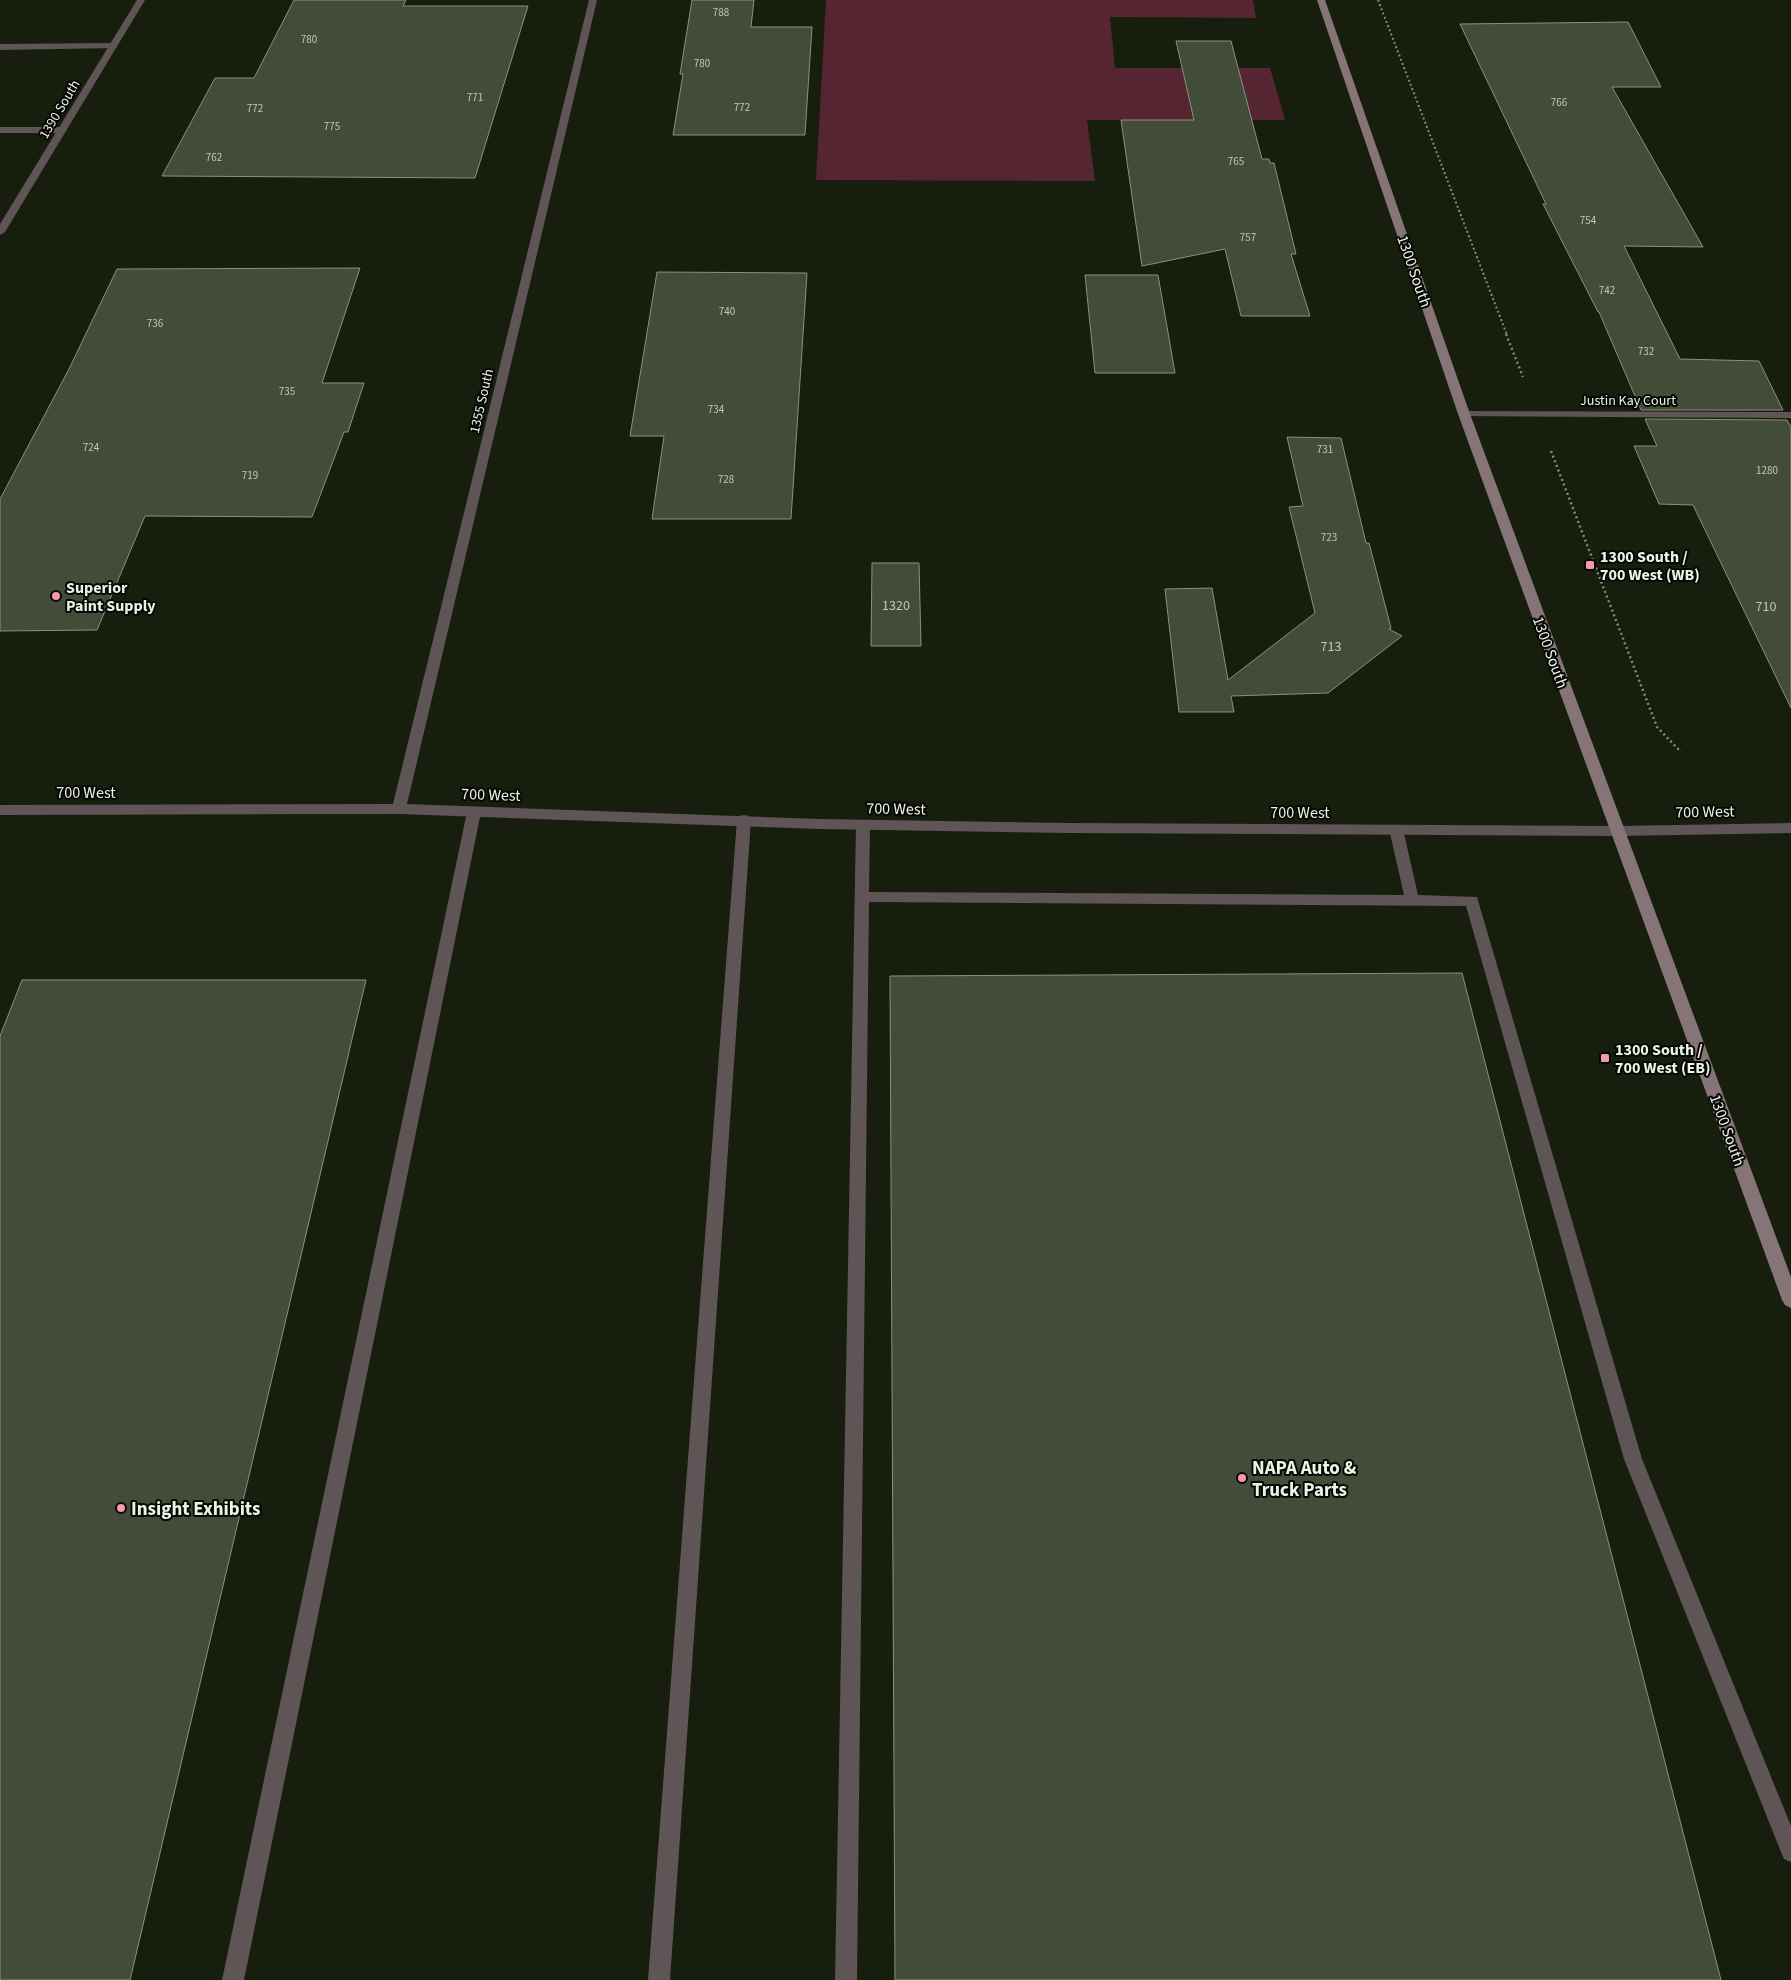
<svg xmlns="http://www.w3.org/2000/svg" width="1791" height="1980" viewBox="0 0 1791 1980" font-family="'Source Sans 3',sans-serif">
	<rect width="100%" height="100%" fill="#171e0d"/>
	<path fill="#552531" d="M826 0H1253L1256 18 1110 17 1115 68H1270L1285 120H1087L1095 181 816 180Z"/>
	<g fill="#434c38" stroke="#88927c">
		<path d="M294 0H406L403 6H528L475 178 162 176 215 78H254Z"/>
		<path d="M692 0H754L751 27H812L805 135H673L683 74H680Z"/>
		<path d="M1628 22 1661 87H1612L1703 247 1624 246 1680 359 1759 361 1783 410H1641L1599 312H1598L1543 204H1546L1460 24Z"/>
		<path d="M1176 41H1231L1262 159H1269L1270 163H1274L1296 254H1291L1310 316H1241L1225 249 1142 266 1121 120H1194Z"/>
		<path d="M360 268 322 383H364L348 432H344L312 517 145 516 97 630 0 631V499L69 369 117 269Z"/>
		<path d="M657 272 807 273 791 519H652L664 436H630Z"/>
		<path d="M1085 275H1158L1175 373H1095Z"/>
		<path d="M1645 419 1787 420 1791 427V708L1693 505 1659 504 1634 446H1657Z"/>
		<path d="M1287 437 1341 438 1366 543H1369L1391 628 1389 629 1402 636 1328 693 1231 696 1234 712H1179L1165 589 1212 588 1228 680 1315 613 1289 507 1303 506Z"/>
		<path d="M872 563H919L921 646H871Z"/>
		<path d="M1462 973 1721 1980H895L890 976Z"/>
		<path d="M22 980H366L130 1980H0V1036Z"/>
	</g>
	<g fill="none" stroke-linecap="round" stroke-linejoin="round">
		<path stroke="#858b7d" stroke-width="2" stroke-dasharray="2 2.5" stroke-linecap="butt" d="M1378 0 1507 335"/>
		<g stroke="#858b7d" stroke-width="2.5" stroke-dasharray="2 3" stroke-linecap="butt">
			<path d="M1506 334 1523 377"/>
			<path d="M1551 451 1657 727 1681 752"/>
		</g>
		<g fill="#5f5456" fill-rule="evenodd">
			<path d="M113 43 117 46 116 48 0 50V44Z"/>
			<path d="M0 127H62L67 130 62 133H0Z"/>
			<path d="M474 807 479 809 481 812 244 1980H222L467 812 469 809Z"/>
			<path d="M744 815 749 816 751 820 670 1980H648L737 820 739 816Z"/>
			<path d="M863 820 868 821 870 825 869 892 1404 895 1389 829 1391 825H1401L1403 829 1418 895 1477 897 1642 1459 1791 1826V1862L1784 1859 1781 1852 1624 1459 1466 906 869 902 857 1980H835L856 825 858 821Z"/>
		</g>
		<g fill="#5f5456" fill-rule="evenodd">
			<path d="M137 0H145L5 232 0 235V224Z"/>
			<path d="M589 0H597L407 804 820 819 1067 823 1617 826 1791 823V833L1617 836 1067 833 820 829 399 814 0 815V805L393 804Z"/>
			<path d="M1464 411 1791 412V418L1460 416 1458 414 1460 412Z"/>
		</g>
		<path fill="#867477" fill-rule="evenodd" d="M1317 0H1325L1470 414 1791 1277V1308L1785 1305 1782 1300 1458 414Z"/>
	</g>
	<g fill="#f39aac" stroke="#050703" stroke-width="2">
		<rect x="1585" y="560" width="10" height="10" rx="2.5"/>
		<circle cx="56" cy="596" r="5"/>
		<rect x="1600" y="1053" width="10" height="10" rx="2.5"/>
		<circle cx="1242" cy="1478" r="5"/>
		<circle cx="121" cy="1508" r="5"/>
	</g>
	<g text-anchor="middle" stroke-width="4" stroke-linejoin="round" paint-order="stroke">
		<g font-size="11" fill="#c2c8ba">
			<text x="721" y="16">788</text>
			<text x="309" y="43">780</text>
			<text x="702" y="67">780</text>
			<text x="475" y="101">771</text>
			<text x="1559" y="106">766</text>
			<text x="742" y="111">772</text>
			<text x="255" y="112">772</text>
			<text x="332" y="130">775</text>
			<text x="214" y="161">762</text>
			<text x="1236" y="165">765</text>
			<text x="1588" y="224">754</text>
			<text x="1248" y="241">757</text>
			<text x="1607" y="294">742</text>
			<text x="727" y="315">740</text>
			<text x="155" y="327">736</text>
			<text x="1646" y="355">732</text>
			<text x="287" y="395">735</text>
			<text x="716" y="413">734</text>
			<text x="91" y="451">724</text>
			<text x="1325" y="453">731</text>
			<text x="1767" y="474">1280</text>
			<text x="250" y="479">719</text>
			<text x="726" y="483">728</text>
			<text x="1329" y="541">723</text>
		</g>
		<g font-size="14" fill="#edf2e6" stroke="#050703">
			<text transform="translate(59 109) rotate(-59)" y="5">1390 South</text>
			<text x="1628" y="405">Justin Kay Court</text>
			<text transform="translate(481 401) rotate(-77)" y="5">1355 South</text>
		</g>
		<g font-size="14" fill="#c2c8ba">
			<text x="896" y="610">1320</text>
			<text x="1766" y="611">710</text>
			<text x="1331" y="651">713</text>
		</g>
		<g font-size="16" fill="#edf2e6" stroke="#050703">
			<text transform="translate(1415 271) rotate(71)" y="6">1300 South</text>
			<text transform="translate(1551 652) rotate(70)" y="6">1300 South</text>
			<text x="86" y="798">700 West</text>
			<text transform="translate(491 794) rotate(2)" y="6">700 West</text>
			<text transform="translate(896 808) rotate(1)" y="6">700 West</text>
			<text transform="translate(1705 811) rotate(-1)" y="6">700 West</text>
			<text x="1300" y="818">700 West</text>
			<text transform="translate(1728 1130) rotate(70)" y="6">1300 South</text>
		</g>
		<g font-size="16" font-weight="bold" fill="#edf2e6" stroke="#050703" text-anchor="start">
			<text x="1600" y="562">1300 South /<tspan x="1600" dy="18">700 West (WB)</tspan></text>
			<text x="66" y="593">Superior<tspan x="66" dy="18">Paint Supply</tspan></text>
			<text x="1615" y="1055">1300 South /<tspan x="1615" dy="18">700 West (EB)</tspan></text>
		</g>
		<g font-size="19" font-weight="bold" fill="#edf2e6" stroke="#050703" text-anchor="start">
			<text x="1252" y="1474">NAPA Auto &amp;<tspan x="1252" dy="22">Truck Parts</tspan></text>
			<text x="131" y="1515">Insight Exhibits</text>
		</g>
	</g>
</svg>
